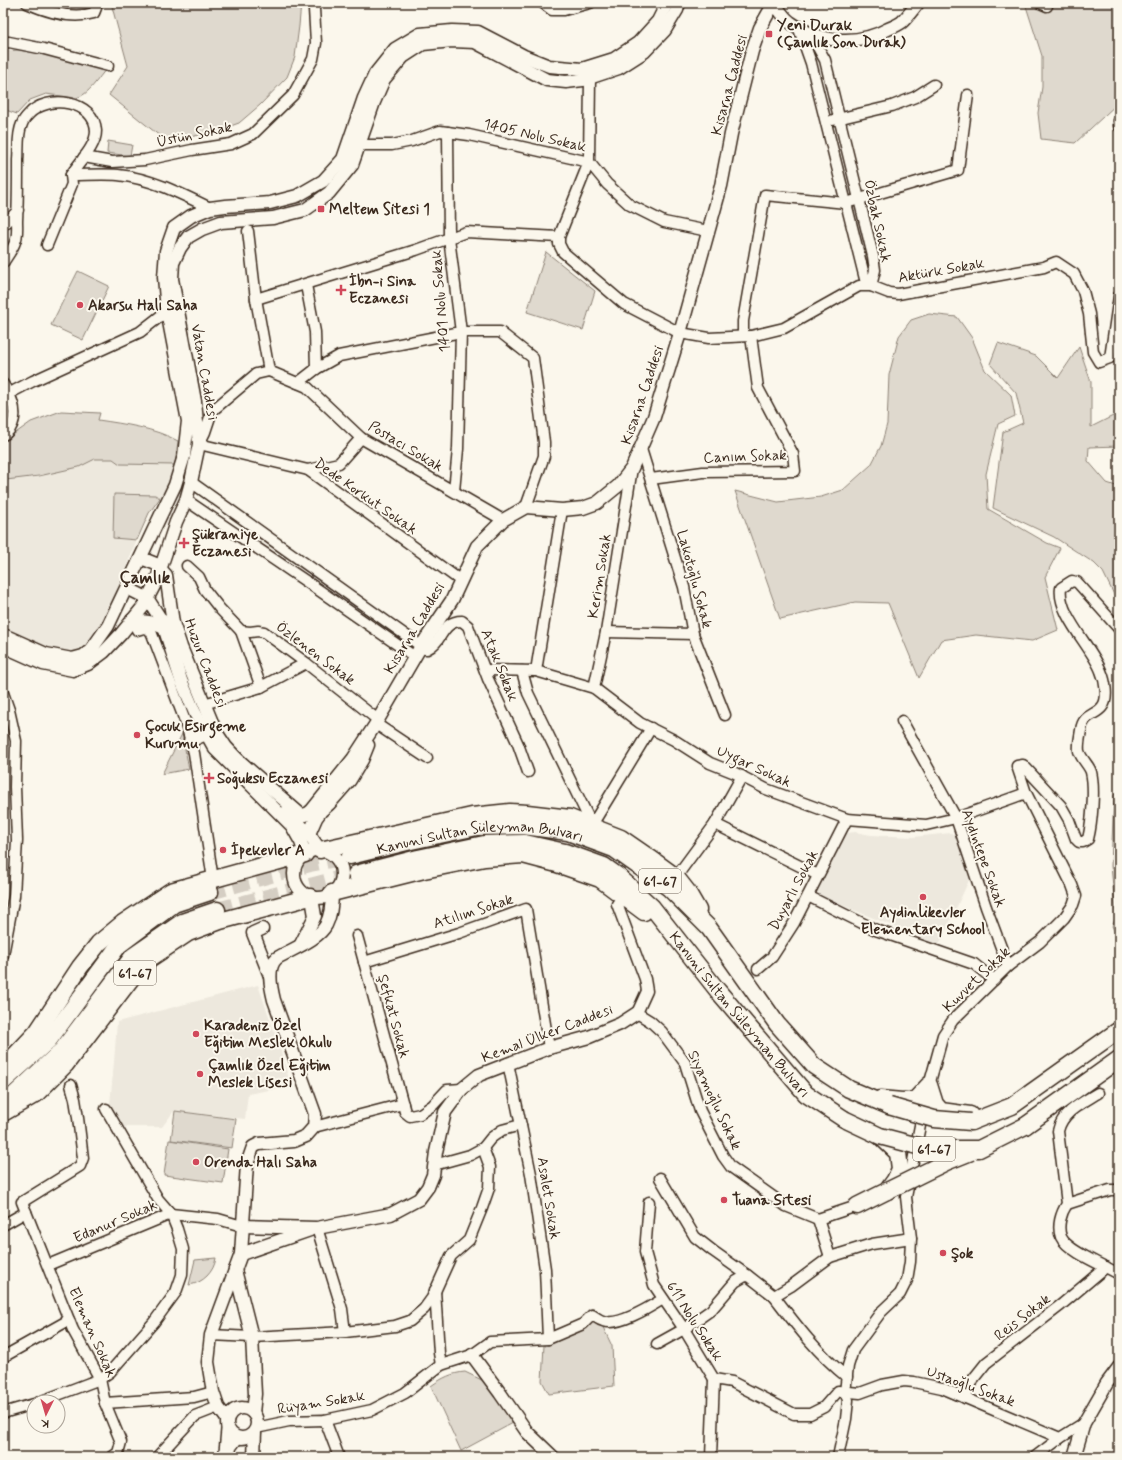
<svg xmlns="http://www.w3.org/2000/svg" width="1122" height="1460" viewBox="0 0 1122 1460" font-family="Mynerve,sans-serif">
	<rect width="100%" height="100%" fill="#fbf7ec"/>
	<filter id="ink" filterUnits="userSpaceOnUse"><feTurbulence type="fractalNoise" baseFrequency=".025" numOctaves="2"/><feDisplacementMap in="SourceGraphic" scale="8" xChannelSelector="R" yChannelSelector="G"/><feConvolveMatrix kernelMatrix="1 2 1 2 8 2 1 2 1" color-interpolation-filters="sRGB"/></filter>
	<g filter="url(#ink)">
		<g fill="#ede8dd">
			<path d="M61 411 100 413 98 420 133 426 169 436 178 441 175 465 167 488 149 513 137 540 104 622 89 643 73 652 62 654 45 650 6 627 3 623V440L10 437 31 422Z"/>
			<path d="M855 832 871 835 913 837 951 833 955 835 971 876 939 945 849 908 821 896 816 891 847 833Z"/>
			<path d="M258 985 279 1045 291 1086 248 1094 245 1119 174 1111 162 1127H122L110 1104 114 1062 117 1022Z"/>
		</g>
		<g fill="#dfd9ce" stroke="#8d8276">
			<path d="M111 3H301L299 26 295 57 287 77 260 105 239 123 211 133 166 141 109 95 128 66Z"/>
			<path d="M1025 3H1119V102L1075 143 1041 139 1038 113 1042 87V56Z"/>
			<path d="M18 50 67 58 107 68C98 78 89 95 76 98L46 94 30 100 17 114 3 109V51Z"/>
			<path d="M108 141 132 145 130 156 107 153Z"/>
			<path d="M546 252 595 291 583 330 527 312Z"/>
			<path d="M78 271 109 286 83 340 51 325Z"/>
			<path d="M929 314 957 317 972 338 985 370 1011 395 1015 416 998 424 986 474 988 509 1047 543 1060 548 1045 577 1058 630 1032 641 976 635 941 640 919 678 888 603 855 602 780 619 735 491 778 502 821 497 843 490 871 465 881 446 887 424 889 375 899 336 911 320Z"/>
			<path d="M998 343 1036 356 1058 378 1079 347 1091 382V427L1119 413V446L1089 447 1088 461 1107 483 1119 487V605L1103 572 1094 563 1054 537 993 508 1003 432 1023 423 1016 393 990 364Z"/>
			<path d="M61 411 100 413 98 420C125 424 154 428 178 441L175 465 120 464 113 459H95L79 467 39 476 6 480 3 477V440L10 437 31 422Z"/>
			<path d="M114 494 155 495 160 498 149 513 137 540 113 538Z"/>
			<path d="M182 734 189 769 162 774Z"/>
			<path d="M1119 790V940L1112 926 1116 918 1111 866 1114 795Z"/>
			<path d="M175 1111 236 1119 232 1148 171 1140Z"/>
			<path d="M169 1140 228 1149 223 1183 164 1175Z"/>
			<path d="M216 1258C214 1272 203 1283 189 1285L195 1260Z"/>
			<path d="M596 1321H600L612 1346 614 1386 549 1394 542 1381 544 1345Z"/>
			<path d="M465 1372 486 1382 513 1423 461 1451 431 1386C442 1378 452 1373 465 1372Z"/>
		</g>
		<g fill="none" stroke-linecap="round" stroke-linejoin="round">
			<g stroke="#d5cec3" stroke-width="16" stroke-dasharray="16 8" stroke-linecap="butt">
				<path d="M210 892 310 864 350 856"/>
				<path d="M217 910 356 874"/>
			</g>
			<g stroke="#3b2a1e" stroke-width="13">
				<g id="minor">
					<path d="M27 3C47 12 73 19 94 13L96 8V3"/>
					<path d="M543 3 552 10H564L590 3"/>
					<path d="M1040 3 1047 6"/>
					<path d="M798 26 815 42 825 60 873 256 875 270 871 286 865 279 811 63Z"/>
					<path d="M3 43 9 42 44 49 108 66"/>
					<path d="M590 78 589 162 559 237V244L563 252 624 304 680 333 709 338 751 336 784 328 859 286H871L889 293 898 294 1044 267 1056 262 1074 274 1083 291 1089 314 1093 352 1099 362 1110 358 1119 296"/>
					<path d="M833 120 892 106 915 97 934 85"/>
					<path d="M1119 121V126"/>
					<path d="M448 132 449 238 461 332 458 449 454 491"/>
					<path d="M359 145H392L412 141 440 131 469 135 589 162 607 184 630 205 664 222 708 231"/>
					<path d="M84 157 112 162 145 160 192 150 231 144 253 134 293 95 313 59 316 43 314 9 315 3"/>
					<path d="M71 175C87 175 103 174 118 175 150 178 182 194 210 208"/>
					<path d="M3 225 8 221 18 210"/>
					<path d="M248 231 256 299 269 371"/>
					<path d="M47 245 72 184 71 175"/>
					<path d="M3 263C7 256 13 249 15 242 18 236 17 227 17 221 18 201 18 180 18 160 19 149 17 134 22 124 23 121 27 116 29 114 47 94 95 100 96 131 96 147 79 162 71 175"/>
					<path d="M306 285 315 332 316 369"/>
					<path d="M256 299 416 250 466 232 559 237"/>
					<path d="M743 336V321L765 195 846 203 958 170 968 95"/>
					<path d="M298 383 316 369 339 356 461 332H500L533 358 544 442V456L526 507"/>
					<path d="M3 384C12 397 19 414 10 429 7 432 7 434 3 435"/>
					<path d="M10 393 33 381 140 332 167 311"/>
					<path d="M641 449 684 587 693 634 725 715"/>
					<path d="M308 470 339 463 361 438"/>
					<path d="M651 479 703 472 795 471 793 454 758 388 751 336"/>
					<path d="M191 482 425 649H427C443 642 441 621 462 621L468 626 488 679 518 744 528 772"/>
					<path d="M186 500 310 584 415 657"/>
					<path d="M187 566 199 577 205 590 220 609 241 631 250 632 258 631 264 632 306 663 378 720"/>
					<path d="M461 581 308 470 199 444 205 432 212 411 256 374 269 371 307 387 361 438 503 520"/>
					<path d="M137 630 144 628 149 629 152 634 185 721 194 753 212 873"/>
					<path d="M241 631 261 687"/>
					<path d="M606 632 693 634"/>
					<path d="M485 670 536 671 594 688 640 723 674 740 710 763 735 773 766 789 847 819 926 825 956 818 1026 793"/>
					<path d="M522 671 528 693 592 825"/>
					<path d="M536 671 562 510"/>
					<path d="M594 688 606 632 632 468"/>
					<path d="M3 693 9 710 16 741 15 787 17 840 14 896 3 955"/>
					<path d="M204 704 261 687 306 663"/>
					<path d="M902 721 956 818 986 907 1008 966"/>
					<path d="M376 724 427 758"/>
					<path d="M715 824 818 875"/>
					<path d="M592 825 651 728"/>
					<path d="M676 877 715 824 742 776"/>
					<path d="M808 896 876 930 974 964 994 980"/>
					<path d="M617 904 645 979 647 991 637 1013 650 1021 662 1032 685 1063 700 1111 723 1156 731 1167 786 1206 818 1219 857 1206"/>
					<path d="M357 936 405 1112 410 1116 420 1114 433 1105 447 1090 462 1089"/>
					<path d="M364 962 459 933 526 909 549 1048"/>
					<path d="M758 969 772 957 794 923 847 819"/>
					<path d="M508 1063 531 1174 545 1269 548 1339"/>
					<path d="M71 1085 75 1099 78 1118 83 1158 80 1166 22 1202 73 1330 100 1379 105 1403 121 1442 118 1453 112 1457"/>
					<path d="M1098 1093C1082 1103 1062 1112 1058 1131L1067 1204C1061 1213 1057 1226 1061 1237 1067 1251 1105 1266 1119 1274"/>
					<path d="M314 1127 403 1104"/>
					<path d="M434 1165 470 1155 483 1148 491 1138 502 1130 521 1125"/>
					<path d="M660 1178 695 1237 713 1251 747 1275"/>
					<path d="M649 1202 645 1252 654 1285 684 1329 714 1379 711 1457"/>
					<path d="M1067 1204 1110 1190H1119"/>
					<path d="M818 1219 830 1257"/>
					<path d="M3 1225 26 1212"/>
					<path d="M317 1228 342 1309 345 1332"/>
					<path d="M48 1265 171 1214 218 1219 242 1226"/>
					<path d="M435 1290 439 1353 441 1365"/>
					<path d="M774 1296C796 1325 818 1354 847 1377"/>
					<path d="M211 1335 252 1337 345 1332 395 1326 410 1321 424 1309 432 1298 451 1256 469 1240 482 1208 489 1188 490 1167 483 1148"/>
					<path d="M657 1344 684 1329 711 1310 735 1282 747 1275 774 1296 791 1286 830 1257 872 1244 911 1238"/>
					<path d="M3 1357 69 1320"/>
					<path d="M714 1379 732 1382 794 1414H810L824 1407 838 1391 860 1393 882 1385 904 1381 914 1382 942 1388 1060 1438 1084 1423"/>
					<path d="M965 1398 974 1378 986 1363 1061 1305 1106 1267"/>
					<path d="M39 1402 100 1379 110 1372 154 1322 176 1292 182 1275 183 1249 177 1229 171 1214 158 1199 106 1109"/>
					<path d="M105 1403 194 1397 213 1392"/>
					<path d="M3 1413 34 1404"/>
					<path d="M325 1420 339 1457"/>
					<path d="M256 1428 289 1421 325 1420 372 1410 405 1393 441 1365 472 1355 490 1342 548 1339 583 1324 592 1315C596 1317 599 1320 603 1321 618 1327 650 1307 663 1299"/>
					<path d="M157 1457 195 1416 218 1407"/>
					<path d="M224 1457 227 1424"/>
					<path d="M224 1457 238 1438"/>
					<path d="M838 1457 846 1419 848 1400 845 1392 848 1366 853 1350 881 1312 900 1294 907 1280 910 1262 911 1238 906 1197 925 1100 943 1035 953 1020 1008 966 1040 942 1064 918 1073 905 1076 896 1072 885 1026 793 1017 766 1023 765 1061 806 1069 820 1076 839 1079 842H1083L1088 839C1092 823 1095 788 1091 772 1089 765 1081 759 1079 751 1078 745 1080 737 1081 730 1083 714 1095 716 1102 707 1109 699 1105 680 1101 671 1092 647 1057 614 1061 588L1072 581 1077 582 1119 629"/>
					<path d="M1035 1457 1060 1438"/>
				</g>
			</g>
			<g stroke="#3b2a1e" stroke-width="15">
				<g id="tertiary">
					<path d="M141 558 156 564 166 575 173 623 181 647 216 732 226 747 241 763"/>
					<path d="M127 586 131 590 147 598 162 621 181 680 195 713 215 749 292 826 301 842 305 854"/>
					<path d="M132 620 149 622 164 628"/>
					<path d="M3 637 6 636 46 654 72 659 83 656 91 650 108 626 175 485 184 456 188 421 167 311 164 277 166 251 174 228 191 216 210 208 225 206 270 203 297 196 323 181 343 159 364 98 375 74 395 49 420 34 452 31 478 32 524 56 549 66 582 69 614 59 638 43 658 21 667 3"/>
					<path d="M3 646 43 664 73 670 88 664 104 652 121 634 143 607 156 582 176 522 186 500 191 482 199 444 195 401 172 279 173 263 180 248 188 237 202 229 221 222 273 218 305 210 329 193 352 165 374 102 384 79 403 57 423 44 452 41 475 42 547 80 566 82 583 80 619 68 644 52 665 30 677 10 679 3"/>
					<path d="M190 741 206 734"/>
					<path d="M236 758 300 814 306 815 312 810 353 759 375 725 421 646 452 600 477 546 503 520 526 507 562 510 583 508 597 503 618 486 632 468 654 417 680 333 721 186 731 134 752 51 760 28 774 3C779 9 783 17 790 22 818 43 858 46 888 29 893 27 898 25 902 22 908 16 913 9 918 3"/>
					<path d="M287 811 309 834 320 850"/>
					<path d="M309 834 316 818 321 811 329 804 350 780 362 760 368 745"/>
					<circle cx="318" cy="874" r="24"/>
					<path d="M262 929 253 933 270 976"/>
					<path d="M301 944 315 916 313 904 310 897"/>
					<path d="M242 1226 317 1228 391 1214 419 1199 428 1187 433 1175 436 1152 445 1112 462 1089 479 1075 549 1048 589 1037 620 1024 637 1013"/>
					<path d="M241 1254 310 1230"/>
					<path d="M235 1270 252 1337 255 1394 253 1413"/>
					<path d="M472 1355 500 1393 527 1432 553 1457"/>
					<circle cx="242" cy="1423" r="15"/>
					<path d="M227 1419 218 1407 213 1392 208 1362 211 1335 241 1254 247 1164 253 1147 259 1144 294 1141 306 1136 314 1127 315 1114 274 1000C271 988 266 967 277 958 292 949 318 940 326 925 331 915 332 903 332 893"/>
					<path d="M254 1457 255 1431"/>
					<path d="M1074 1457 1084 1423 1107 1383 1119 1367"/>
				</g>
			</g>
			<g stroke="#3b2a1e" stroke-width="19">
				<g id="primary">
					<path d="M320 850 472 816 510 812 527 813 570 818 621 838 650 858 676 877 687 891 698 910"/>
					<path id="s1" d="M350 856 411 841 477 827 524 826 568 832 614 849 669 888 709 928 777 1024 814 1066 849 1089 889 1106"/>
					<path id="s2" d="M356 874 418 858 484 844 525 843 565 852 604 866 618 876 652 907 718 991 806 1094 844 1119"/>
					<path d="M332 893 424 870 485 858 523 855 557 864 600 879 644 912"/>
					<path d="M3 1068 37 1032 80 967 99 943 123 923 171 891 305 854"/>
					<path d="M3 1082 49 1040 119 945 174 904 210 892"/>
					<path d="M880 1099 902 1101 915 1100 929 1085 935 1104 941 1111 970 1115"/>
					<path d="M3 1105 62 1050 133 956 182 922 217 910"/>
					<path d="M3 1113 36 1094 66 1064 143 963 188 933 220 921 310 897"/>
					<path d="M971 1122 1012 1106 1119 1030"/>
					<path d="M1025 1126 1119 1059"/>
					<path d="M857 1206 887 1191 895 1180 900 1169 898 1153 880 1136"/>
				</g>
			</g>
			<use href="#minor" stroke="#fbf7ec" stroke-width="10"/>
			<use href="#tertiary" stroke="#fbf7ec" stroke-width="12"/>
			<use href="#primary" stroke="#fbf7ec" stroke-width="16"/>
			<g stroke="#3b2a1e" stroke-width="19" stroke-linecap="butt">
				<g id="primary-bridge">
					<path d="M889 1106 934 1119 971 1122"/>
					<path d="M844 1119 880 1136 929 1149H979L1025 1126"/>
					<path d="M887 1191 946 1162 971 1152"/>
				</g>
			</g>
			<use href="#primary-bridge" stroke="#fbf7ec" stroke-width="16"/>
		</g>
	</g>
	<g fill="#d1495b" stroke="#fbf7ec" stroke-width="1.5">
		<rect x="765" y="30" width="8" height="8" rx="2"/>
		<rect x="317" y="205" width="8" height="8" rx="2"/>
		<path d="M339 284h4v4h4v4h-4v4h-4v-4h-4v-4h4z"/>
		<circle cx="80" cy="305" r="4"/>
		<path d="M182 537h4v4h4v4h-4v4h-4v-4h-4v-4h4z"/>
		<circle cx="137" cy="735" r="4"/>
		<path d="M207 772h4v4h4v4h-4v4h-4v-4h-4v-4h4z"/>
		<circle cx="223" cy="850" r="4"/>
		<circle cx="923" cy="897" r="4"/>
		<circle cx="196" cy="1034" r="4"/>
		<circle cx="200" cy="1074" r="4"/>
		<circle cx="196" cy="1162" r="4"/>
		<circle cx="724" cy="1200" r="4"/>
		<circle cx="943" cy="1253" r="4"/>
	</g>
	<g text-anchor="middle" stroke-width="4" stroke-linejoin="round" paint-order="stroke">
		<g fill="#fbf7ec" stroke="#75685c" stroke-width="1">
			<rect x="639" y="869" width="42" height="24" rx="3"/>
			<rect x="114" y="961" width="42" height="24" rx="3"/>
			<rect x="913" y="1137" width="42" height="24" rx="3"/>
		</g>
		<g font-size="14" font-weight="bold" fill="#3b2a1e">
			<text x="660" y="886">61-67</text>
			<text x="135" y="978">61-67</text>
			<text x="934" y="1154">61-67</text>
		</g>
		<g font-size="15" font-weight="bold" fill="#3b2a1e" stroke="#fbf7ec" text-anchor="start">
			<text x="777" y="30">Yeni Durak<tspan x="777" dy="17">(Çamlık Son Durak)</tspan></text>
			<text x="329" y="214">Meltem Sitesi 1</text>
			<text x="349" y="286">İbn-i Sina<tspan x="349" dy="17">Eczanesi</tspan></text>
			<text x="88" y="310">Akarsu Halı Saha</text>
			<text x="192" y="539">Şükraniye<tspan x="192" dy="17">Eczanesi</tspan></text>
			<text x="145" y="731">Çocuk Esirgeme<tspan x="145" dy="17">Kurumu</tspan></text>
			<text x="217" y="783">Soğuksu Eczanesi</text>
			<text x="231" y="855">İpekevler A</text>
			<text x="923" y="917" text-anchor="middle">Aydinlikevler<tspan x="923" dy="17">Elementary School</tspan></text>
			<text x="204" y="1030">Karadeniz Özel<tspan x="204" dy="17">Eğitim Meslek Okulu</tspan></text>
			<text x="208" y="1070">Çamlık Özel Eğitim<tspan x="208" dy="17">Meslek Lisesi</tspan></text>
			<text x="204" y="1167">Orenda Halı Saha</text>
			<text x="732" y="1205">Tuana Sitesi</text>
			<text x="951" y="1258">Şok</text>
		</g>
		<g font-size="15" fill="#3b2a1e" stroke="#fbf7ec">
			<text transform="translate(729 85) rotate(-75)" y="5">Kisarna Caddesi</text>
			<text transform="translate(194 134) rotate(-12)" y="5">Üstün Sokak</text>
			<text transform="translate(535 135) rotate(13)" y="5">1405 Nolu Sokak</text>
			<text transform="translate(878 221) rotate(78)" y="5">Özbak Sokak</text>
			<text transform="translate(941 270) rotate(-10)" y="5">Aktürk Sokak</text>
			<text transform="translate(440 301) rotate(-95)" y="5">1401 Nolu Sokak</text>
			<text transform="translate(205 372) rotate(80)" y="5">Vatan Caddesi</text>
			<text transform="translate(642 395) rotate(-71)" y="5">Kisarna Caddesi</text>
			<text transform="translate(406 446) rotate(31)" y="5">Postacı Sokak</text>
			<text transform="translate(745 456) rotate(-2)" y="5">Canım Sokak</text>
			<text transform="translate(366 496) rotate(35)" y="5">Dede Korkut Sokak</text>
			<text transform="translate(599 576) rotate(-81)" y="5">Kerim Sokak</text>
			<text transform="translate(695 579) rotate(75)" y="5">Lakotoğlu Sokak</text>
			<text transform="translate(414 628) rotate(-59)" y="5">Kisarna Caddesi</text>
			<text transform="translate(316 653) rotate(37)" y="5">Özlenen Sokak</text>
			<text transform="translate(206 663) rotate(69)" y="5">Huzur Caddesi</text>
			<text transform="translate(500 665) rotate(68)" y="5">Atak Sokak</text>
			<text transform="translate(754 766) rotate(25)" y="5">Uygar Sokak</text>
			<text dy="5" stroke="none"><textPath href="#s1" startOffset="133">Kanuni Sultan Süleyman Bulvarı</textPath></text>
			<text transform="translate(984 858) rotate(70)" y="5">Aydıntepe Sokak</text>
			<text transform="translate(793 890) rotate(-62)" y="5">Duyarlı Sokak</text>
			<text transform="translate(473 911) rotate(-18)" y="5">Atılım Sokak</text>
			<text transform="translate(976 979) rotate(-44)" y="5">Kuvvet Sokak</text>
			<text dy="5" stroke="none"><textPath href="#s2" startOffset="457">Kanuni Sultan Süleyman Bulvarı</textPath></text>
			<text transform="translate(394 1016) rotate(75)" y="5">Şefkat Sokak</text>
			<text transform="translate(547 1033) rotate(-21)" y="5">Kemal Ülker Caddesi</text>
			<text transform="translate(715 1100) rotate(65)" y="5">Siyamoğlu Sokak</text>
			<text transform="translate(549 1198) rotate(81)" y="5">Asalet Sokak</text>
			<text transform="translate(115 1221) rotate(-23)" y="5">Edanur Sokak</text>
			<text transform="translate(1022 1317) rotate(-38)" y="5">Reis Sokak</text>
			<text transform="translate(695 1321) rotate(57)" y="5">611 Nolu Sokak</text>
			<text transform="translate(93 1332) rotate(66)" y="5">Eleman Sokak</text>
			<text transform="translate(971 1386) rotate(20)" y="5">Ustaoğlu Sokak</text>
			<text transform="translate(321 1402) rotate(-9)" y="5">Rüyam Sokak</text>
		</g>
		<g font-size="17" font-weight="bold" fill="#3b2a1e" stroke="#fbf7ec">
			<text x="145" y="583">Çamlık</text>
		</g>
	</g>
	<rect width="1122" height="1460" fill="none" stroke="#fbf7ec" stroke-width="16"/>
	<rect x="8" y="8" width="1106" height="1444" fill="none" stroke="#3b2a1e" stroke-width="1.5" filter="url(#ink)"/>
	<g transform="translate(46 1414) rotate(185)"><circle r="19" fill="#fbf7ec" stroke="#aea59a"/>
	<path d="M0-3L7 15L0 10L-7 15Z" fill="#d1495b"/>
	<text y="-6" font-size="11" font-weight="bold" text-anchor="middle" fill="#3b2a1e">K</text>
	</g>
</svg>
